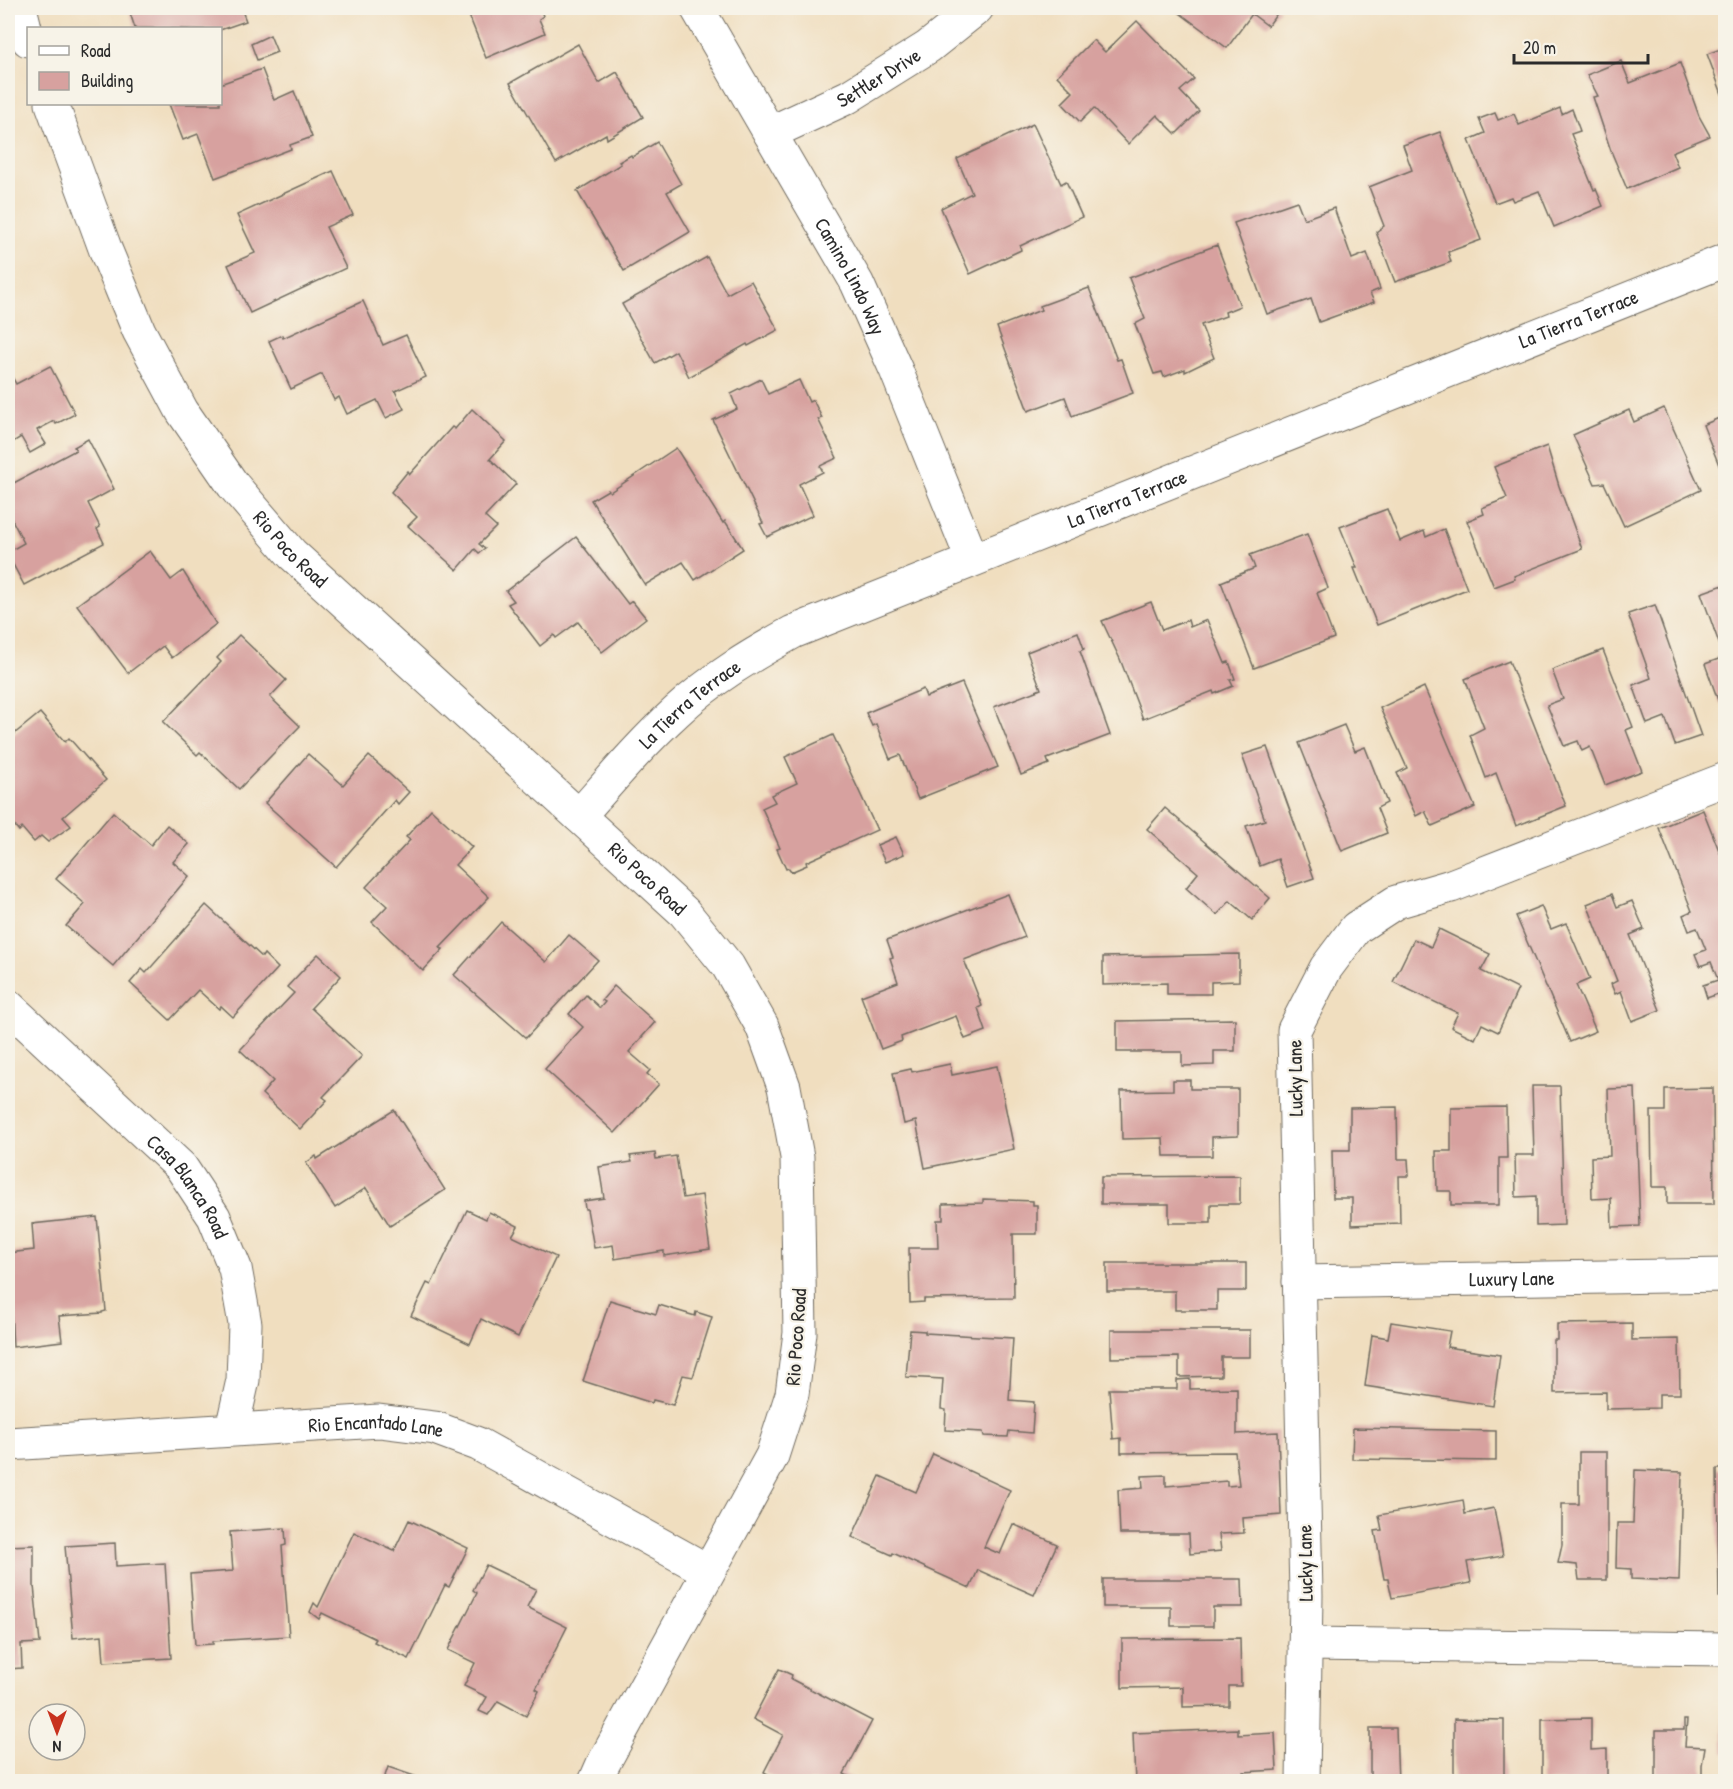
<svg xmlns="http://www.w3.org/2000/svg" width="1733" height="1789" viewBox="0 0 1733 1789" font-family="'Patrick Hand',sans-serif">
	<rect width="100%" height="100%" fill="#f7f3e8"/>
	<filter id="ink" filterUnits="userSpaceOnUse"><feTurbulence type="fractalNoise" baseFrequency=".0167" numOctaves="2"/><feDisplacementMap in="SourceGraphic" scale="12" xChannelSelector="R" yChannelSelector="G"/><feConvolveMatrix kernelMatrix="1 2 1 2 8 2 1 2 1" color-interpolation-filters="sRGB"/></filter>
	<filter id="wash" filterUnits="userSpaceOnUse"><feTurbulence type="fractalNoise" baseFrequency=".008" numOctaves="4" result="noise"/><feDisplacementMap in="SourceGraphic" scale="24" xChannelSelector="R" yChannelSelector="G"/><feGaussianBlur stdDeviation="1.35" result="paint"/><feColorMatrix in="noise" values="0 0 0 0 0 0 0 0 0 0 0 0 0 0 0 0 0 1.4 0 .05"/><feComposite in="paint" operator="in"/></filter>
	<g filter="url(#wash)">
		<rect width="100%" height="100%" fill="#f0debf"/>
		<g id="blocks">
			<g fill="#d7a19f">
				<path d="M137 8H241L246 21 220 30 135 28 129 10Z"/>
				<path d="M466 8H540L543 16 539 19 545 33 486 58Z"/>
				<path d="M1173 8H1281L1268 26 1252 14 1227 48Z"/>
				<path d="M1137 21 1194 79 1180 91 1199 111 1176 134 1157 115 1128 144 1094 108 1080 122 1062 103 1073 92 1057 76 1093 40 1105 52Z"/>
				<path d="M270 35 277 52 257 60 251 44Z"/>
				<path d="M578 44 599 83 617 72 643 117 607 139 606 134 556 163 510 83Z"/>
				<path d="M1726 47V102H1725L1707 54Z"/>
				<path d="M1621 61 1630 83 1680 63 1699 116 1710 136 1672 152 1678 167 1627 189 1611 151 1593 97 1598 96 1587 75Z"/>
				<path d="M262 69 274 100 294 91 312 137 290 145 291 149 215 178 198 134 183 140 169 104H220V84Z"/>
				<path d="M1560 108 1562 114 1572 109 1580 131 1571 134 1594 190 1596 189 1603 206 1554 227 1539 191 1513 201 1511 197 1495 203 1469 140 1485 133 1479 119 1495 113 1498 120 1514 114 1519 125Z"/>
				<path d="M1033 124 1061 184 1066 181 1082 217 1020 246 1021 250 970 274 941 208 972 193 957 159Z"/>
				<path d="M1440 132 1481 240 1448 252 1451 262 1395 282 1376 232 1384 226 1369 187 1412 170 1403 145Z"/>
				<path d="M657 142 681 184 667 192 690 232 624 271 577 191 621 164 619 162 631 155 632 157Z"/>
				<path d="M333 171 353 215 326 227 346 268 250 313 228 265 255 253 237 215Z"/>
				<path d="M1297 201 1304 219 1334 208 1352 259 1367 253 1380 289 1370 293 1374 302 1319 322 1311 299 1267 314 1234 223Z"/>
				<path d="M1217 245 1240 306 1225 312 1226 316 1201 325 1214 358 1185 372V369L1164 377 1162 372 1154 374 1135 324 1145 319 1129 278Z"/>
				<path d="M707 257 727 294 751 281 778 330 748 346 747 344 689 377 676 351 655 363 622 304Z"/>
				<path d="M1089 288 1117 360 1121 359 1133 393 1072 416 1065 397 1028 411 997 327 1041 310 1040 306Z"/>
				<path d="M363 301 383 345 406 335 426 377 395 391 404 409 386 418 377 400 347 414 339 397 334 400 322 374 291 389 269 341 282 335 283 338Z"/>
				<path d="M50 366 75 414 56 424 54 421 37 430 46 444 30 453 21 437 8 445V369L16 384Z"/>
				<path d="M761 379 768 394 799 380 809 402 813 400 822 418 818 419 837 458 820 466 823 472 799 484 813 515 767 537 760 524 763 523 713 420 737 409 731 394Z"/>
				<path d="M1664 408 1701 490 1624 526 1604 483 1595 484 1573 435 1629 410 1634 422Z"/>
				<path d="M472 409 506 441 490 459 516 484 485 517 496 527 479 544 485 549 479 553 475 549 457 570 408 526 417 517 391 492 408 471 410 474 452 427 455 429Z"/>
				<path d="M1726 415V480H1725L1703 425Z"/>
				<path d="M88 439 114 489 88 503 100 527 97 529 104 543 24 585 8 555V552L24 543 8 512V486L76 450 74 447Z"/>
				<path d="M1547 446 1559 486 1582 549 1514 576 1515 579 1494 587 1467 521 1484 514 1482 508 1507 498 1494 467Z"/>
				<path d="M676 448 723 523 725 521 743 549 695 580 683 562 645 585 591 500 608 490 610 492Z"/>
				<path d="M1387 509 1400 541 1424 531 1426 537 1444 529 1467 589 1377 625 1354 568H1357L1340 527Z"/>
				<path d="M1307 534 1328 588 1317 593 1334 638 1254 668 1221 582 1255 568 1250 555Z"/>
				<path d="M576 537 628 604 632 601 646 618 602 652 578 622 556 638 554 635 540 646 508 604 514 601 506 591Z"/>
				<path d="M150 551 171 580 183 571 216 624 172 658 163 646 128 673 77 605Z"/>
				<path d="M1726 584V701L1719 703 1705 664 1724 657 1701 593Z"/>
				<path d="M1151 602 1162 630 1188 620 1190 627 1207 620 1225 663 1229 662 1235 679 1230 680 1233 686 1214 694 1213 691 1143 719 1120 659 1102 621Z"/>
				<path d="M1655 605 1701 736 1675 745 1665 717 1647 724 1633 685 1651 678 1628 614Z"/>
				<path d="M1078 632 1084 649 1080 651 1110 735 1047 759 1049 764 1021 775 994 707 1041 689 1027 652Z"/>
				<path d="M239 635 286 680 270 697 300 726 239 789 200 752 197 755 163 722 221 662 217 658Z"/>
				<path d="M1603 650 1633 727 1626 730 1642 771 1605 785 1590 747 1582 751 1578 741 1564 746 1547 705 1563 699 1552 670Z"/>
				<path d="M1509 661 1566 806 1516 826 1496 773 1486 778 1470 735 1484 728 1465 679Z"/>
				<path d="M962 683 998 767 918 799 900 755 890 759 876 724 872 726 866 713 923 689 926 697Z"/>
				<path d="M1424 687 1475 807 1432 826 1425 811 1416 816 1397 773 1407 768 1380 708Z"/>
				<path d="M40 713 65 742 69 738 106 780 63 817 71 826 48 842 41 836 34 842 22 828 19 831 8 817V739Z"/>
				<path d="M1344 725 1355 751 1365 747 1387 803 1377 808 1387 833 1342 851 1299 743Z"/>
				<path d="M833 735 877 830 806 862 807 865 791 872 788 868 786 869 777 849 780 848 762 808 775 802 771 795 797 783 785 757Z"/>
				<path d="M1267 747 1314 878 1288 887 1278 859 1260 866 1246 826 1265 820 1242 755Z"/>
				<path d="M308 754 343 785 369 756 409 792 398 804 395 800 336 867 265 803Z"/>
				<path d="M1165 808 1270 898 1252 920 1230 901 1217 915 1186 888 1198 873 1147 829Z"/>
				<path d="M431 809 472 847 455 865 489 897 440 948 443 949 423 971 372 922 387 906 366 887 410 840 406 837Z"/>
				<path d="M1703 810 1720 853 1726 850V986L1723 988V992L1707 998 1703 985 1718 980 1711 962 1700 966 1695 954 1706 950 1697 928 1689 931 1683 915 1692 911 1659 828Z"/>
				<path d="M113 812 151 845 167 825 189 844 173 862 189 876 113 966 66 926 85 904 56 879Z"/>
				<path d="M896 837 904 854 885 862 877 845Z"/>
				<path d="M1008 894 1025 937 964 960 982 1006 978 1008 986 1031 965 1039 956 1016 901 1037 902 1041 881 1049 861 996 898 982 890 958 893 957 887 940Z"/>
				<path d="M1612 894 1617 907 1632 901 1644 929 1630 935 1660 1010 1632 1021 1621 991 1615 994 1611 984 1617 981 1587 904Z"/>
				<path d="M206 905 262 957 264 954 278 968 233 1017 221 1006 219 1009 198 990 170 1020 130 983 142 969 146 973Z"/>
				<path d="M1541 906 1551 929 1566 923 1590 979 1576 985 1596 1031 1570 1042 1516 916Z"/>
				<path d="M501 922 546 962 569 935 598 960 526 1038 454 975Z"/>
				<path d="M1439 929 1490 954 1481 971 1518 989 1498 1032 1482 1024 1475 1039 1451 1027 1458 1013 1393 982 1414 939 1431 947Z"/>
				<path d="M318 954 341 976 311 1008 362 1056 323 1097 327 1100 300 1129 262 1094 273 1081 240 1050 294 993 287 987Z"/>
				<path d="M1239 954V981L1211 982V994H1167V983L1103 985V957Z"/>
				<path d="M614 986 655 1022 629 1052 650 1070 647 1074 659 1084 615 1133 545 1069 583 1027 569 1014 586 995 600 1008 605 1002 602 1000Z"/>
				<path d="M1235 1019V1051H1214V1065L1182 1066V1052H1117V1021Z"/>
				<path d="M950 1064 952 1075 997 1066 1014 1149 925 1168 916 1121 904 1124 893 1073 911 1069 912 1072Z"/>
				<path d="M1173 1080H1190V1089H1238V1136L1212 1137V1156H1164L1163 1138 1122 1139 1121 1091 1173 1090Z"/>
				<path d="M1532 1086H1560L1564 1225 1536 1226V1196L1516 1197 1515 1155H1534Z"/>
				<path d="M1635 1088 1640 1226 1612 1227 1611 1198 1592 1199 1591 1157 1610 1156 1608 1089Z"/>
				<path d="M1713 1088 1714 1204H1667V1187H1652L1651 1111H1665V1089Z"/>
				<path d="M1397 1107 1398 1159H1408L1409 1176H1399L1400 1223 1352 1225V1198H1333L1332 1150H1350V1108Z"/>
				<path d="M1506 1107 1507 1158H1499V1205H1451V1191H1437L1436 1151H1451V1108Z"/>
				<path d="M394 1110 445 1190 390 1226 366 1188 335 1208 306 1163 316 1156 317 1159Z"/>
				<path d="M655 1153 656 1159 676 1156 683 1198 702 1195 710 1249 664 1256V1251L615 1259 613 1245 594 1248 587 1209H585L584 1201 604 1198 599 1167 632 1162 630 1156Z"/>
				<path d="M1240 1176V1204H1211V1223H1169V1204H1101V1177Z"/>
				<path d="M983 1199 1033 1201V1205H1037V1234H1013L1014 1298 924 1299V1302L910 1303 909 1248H938L937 1220H943V1204L983 1203Z"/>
				<path d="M467 1210 486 1219 489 1212 518 1226 512 1236 556 1257 518 1337 481 1319 470 1344 411 1316 427 1283 431 1285Z"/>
				<path d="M97 1217 106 1311 102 1312V1313L59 1316 62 1341 13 1347 8 1253 34 1250 32 1224Z"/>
				<path d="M1107 1263H1246V1291H1217V1310H1175V1291H1107Z"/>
				<path d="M610 1300 656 1314 659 1305 695 1316 696 1312 712 1317 693 1377 683 1375 673 1405 653 1400 652 1403 583 1381Z"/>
				<path d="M1391 1322 1450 1331 1447 1347 1500 1355 1493 1406 1365 1386 1372 1335 1388 1338Z"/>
				<path d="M1632 1323V1340L1679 1339 1680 1394H1659V1408L1606 1409V1392L1554 1393V1340H1557V1324Z"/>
				<path d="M910 1330 925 1331V1333L1013 1338 1009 1400 1034 1402 1032 1433 1009 1431 1008 1437 984 1436 983 1432 945 1430 946 1410 941 1409 943 1379 906 1377Z"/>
				<path d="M1111 1330H1250V1357H1221V1376L1179 1377V1357L1111 1358Z"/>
				<path d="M1190 1379V1389L1237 1388V1434L1278 1432 1281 1515 1243 1518 1244 1533 1219 1534 1221 1551 1190 1554 1189 1534H1120L1118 1490 1143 1488 1142 1476 1166 1475V1486L1227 1481V1486L1239 1485 1235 1452 1121 1453V1438L1113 1439 1109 1389H1177V1380Z"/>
				<path d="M1353 1428 1496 1431V1461L1352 1459Z"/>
				<path d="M1579 1452H1607V1580H1579L1577 1565 1558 1563 1562 1545V1504H1579Z"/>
				<path d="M933 1454 1010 1490 984 1547 1000 1554 1013 1524 1057 1544 1034 1595 978 1570 970 1588 893 1553 892 1555 852 1537 880 1476 916 1492Z"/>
				<path d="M1717 1469H1726V1597H1719Z"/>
				<path d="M1635 1470 1682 1472 1679 1581 1631 1579V1569L1616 1568 1617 1523H1633Z"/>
				<path d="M1463 1500 1465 1514 1494 1508 1503 1556 1467 1562 1471 1583 1392 1598 1388 1579H1384L1375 1531 1382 1530 1379 1515Z"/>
				<path d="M409 1520 468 1548 449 1587 445 1585 409 1659 374 1642 376 1639 322 1613 319 1619 310 1612 314 1603 318 1607 354 1532 394 1551Z"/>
				<path d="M285 1528 286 1545 282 1546 289 1636 213 1641V1644L195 1645 190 1574 233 1571 230 1532Z"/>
				<path d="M115 1543 116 1566 165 1563 171 1658 104 1662 102 1635 73 1638 65 1546Z"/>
				<path d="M34 1545V1586L40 1643 21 1644 22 1668 8 1669V1546Z"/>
				<path d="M486 1565 536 1589 527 1607 567 1627 536 1689 539 1691 526 1716 498 1701 488 1715 479 1711 487 1697 464 1686 475 1663 448 1650 477 1593 473 1590Z"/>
				<path d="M1103 1579H1242L1243 1607H1213V1626H1171V1607H1103Z"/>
				<path d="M1240 1638 1241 1686H1229V1706L1183 1707V1687L1122 1688V1639Z"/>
				<path d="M779 1669 792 1675 791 1679 872 1721 844 1774 859 1782H782L764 1772 783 1735 753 1719Z"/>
				<rect x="1723" y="1714" width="3" height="39"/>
				<path d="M1591 1718V1750L1607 1749V1782H1542V1719Z"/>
				<path d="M1454 1719 1504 1720V1782H1454Z"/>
				<path d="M1684 1720H1687L1685 1746 1705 1747 1702 1765V1782H1656V1730H1684Z"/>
				<path d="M1370 1728H1396L1398 1782H1370Z"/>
				<path d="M1238 1729V1735L1275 1733 1277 1770 1243 1772 1244 1778 1221 1780V1782H1177V1780L1135 1782 1133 1733Z"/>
				<path d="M388 1767 429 1781V1782H383Z"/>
			</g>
		</g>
	</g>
	<g filter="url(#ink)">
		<use href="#blocks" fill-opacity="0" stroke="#706a5f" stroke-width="1.5"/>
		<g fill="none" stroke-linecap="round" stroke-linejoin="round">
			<g stroke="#706a5f" stroke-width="35">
				<g id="minor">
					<path d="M20 8 28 40"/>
					<path id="s1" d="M697 8 857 283 896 370 972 559"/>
					<path id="s2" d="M52 104 106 251 139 331 182 411 233 485 292 554 684 912 728 966 762 1026 784 1087 797 1157 800 1333 792 1394 772 1456 602 1766 595 1782"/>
					<path id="s3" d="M770 133 848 97 928 47 977 8"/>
					<path id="s4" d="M579 816C610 781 641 744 676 712 711 679 752 655 793 632L1726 260"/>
					<path id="s5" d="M8 1006 181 1167 214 1217 235 1268 245 1324 243 1380 232 1429"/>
					<path id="s6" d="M1299 1282 1726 1275"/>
					<path id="s7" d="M8 1444 379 1421 435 1428 478 1444 708 1571"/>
					<path d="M1305 1644 1726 1649"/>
					<path d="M1303 1782 1306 1595 1294 1030 1326 968 1356 928 1396 902 1451 886 1726 779"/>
				</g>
			</g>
			<use href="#minor" stroke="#fff" stroke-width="33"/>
		</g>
	</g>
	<g text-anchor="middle" stroke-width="4.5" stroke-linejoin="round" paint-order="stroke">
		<g font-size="20" fill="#2b2b2b" stroke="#f7f3e8">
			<text dy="7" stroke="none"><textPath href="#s3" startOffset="122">Settler Drive</textPath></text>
			<text dy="7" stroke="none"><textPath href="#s1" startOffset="309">Camino Lindo Way</textPath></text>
			<text dy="7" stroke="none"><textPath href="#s4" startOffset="1130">La Tierra Terrace</textPath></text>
			<text dy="7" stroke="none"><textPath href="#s4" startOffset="644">La Tierra Terrace</textPath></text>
			<text dy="7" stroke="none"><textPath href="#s2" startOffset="510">Rio Poco Road</textPath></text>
			<text dy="7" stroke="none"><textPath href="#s4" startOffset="158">La Tierra Terrace</textPath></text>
			<text dy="7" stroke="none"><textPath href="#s2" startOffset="996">Rio Poco Road</textPath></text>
			<text transform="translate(1295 1078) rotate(-91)" y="7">Lucky Lane</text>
			<text dy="7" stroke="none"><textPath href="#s5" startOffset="256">Casa Blanca Road</textPath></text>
			<text dy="7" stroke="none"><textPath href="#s6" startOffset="213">Luxury Lane</textPath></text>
			<text transform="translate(796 1337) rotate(-86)" y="7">Rio Poco Road</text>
			<text dy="7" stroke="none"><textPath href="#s7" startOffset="369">Rio Encantado Lane</textPath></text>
			<text transform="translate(1305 1563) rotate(-91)" y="7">Lucky Lane</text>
		</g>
	</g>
	<rect width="1733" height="1789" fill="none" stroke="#f7f3e8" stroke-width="30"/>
	<rect x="27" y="27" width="195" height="78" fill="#f7f3e8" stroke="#a5a39c" stroke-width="1.5"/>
	<rect x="39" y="46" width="30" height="9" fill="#ffffff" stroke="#a5a39c" stroke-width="1.5"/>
	<text x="81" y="57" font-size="18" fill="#2b2b2b">Road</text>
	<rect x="39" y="72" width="30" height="18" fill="#d7a19f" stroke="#a5a39c" stroke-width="1.5"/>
	<text x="81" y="87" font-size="18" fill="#2b2b2b">Building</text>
	<g transform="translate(57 1732) rotate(180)"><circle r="28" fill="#f7f3e8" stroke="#a5a39c" stroke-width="1.5"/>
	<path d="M0-4.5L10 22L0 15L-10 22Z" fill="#c8321e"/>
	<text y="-9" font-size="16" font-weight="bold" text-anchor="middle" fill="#2b2b2b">N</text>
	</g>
	<path d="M1514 54v9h134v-9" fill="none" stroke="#2b2b2b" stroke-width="3"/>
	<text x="1523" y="54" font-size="18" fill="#2b2b2b" stroke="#f7f3e8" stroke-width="4.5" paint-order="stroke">20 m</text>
</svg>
